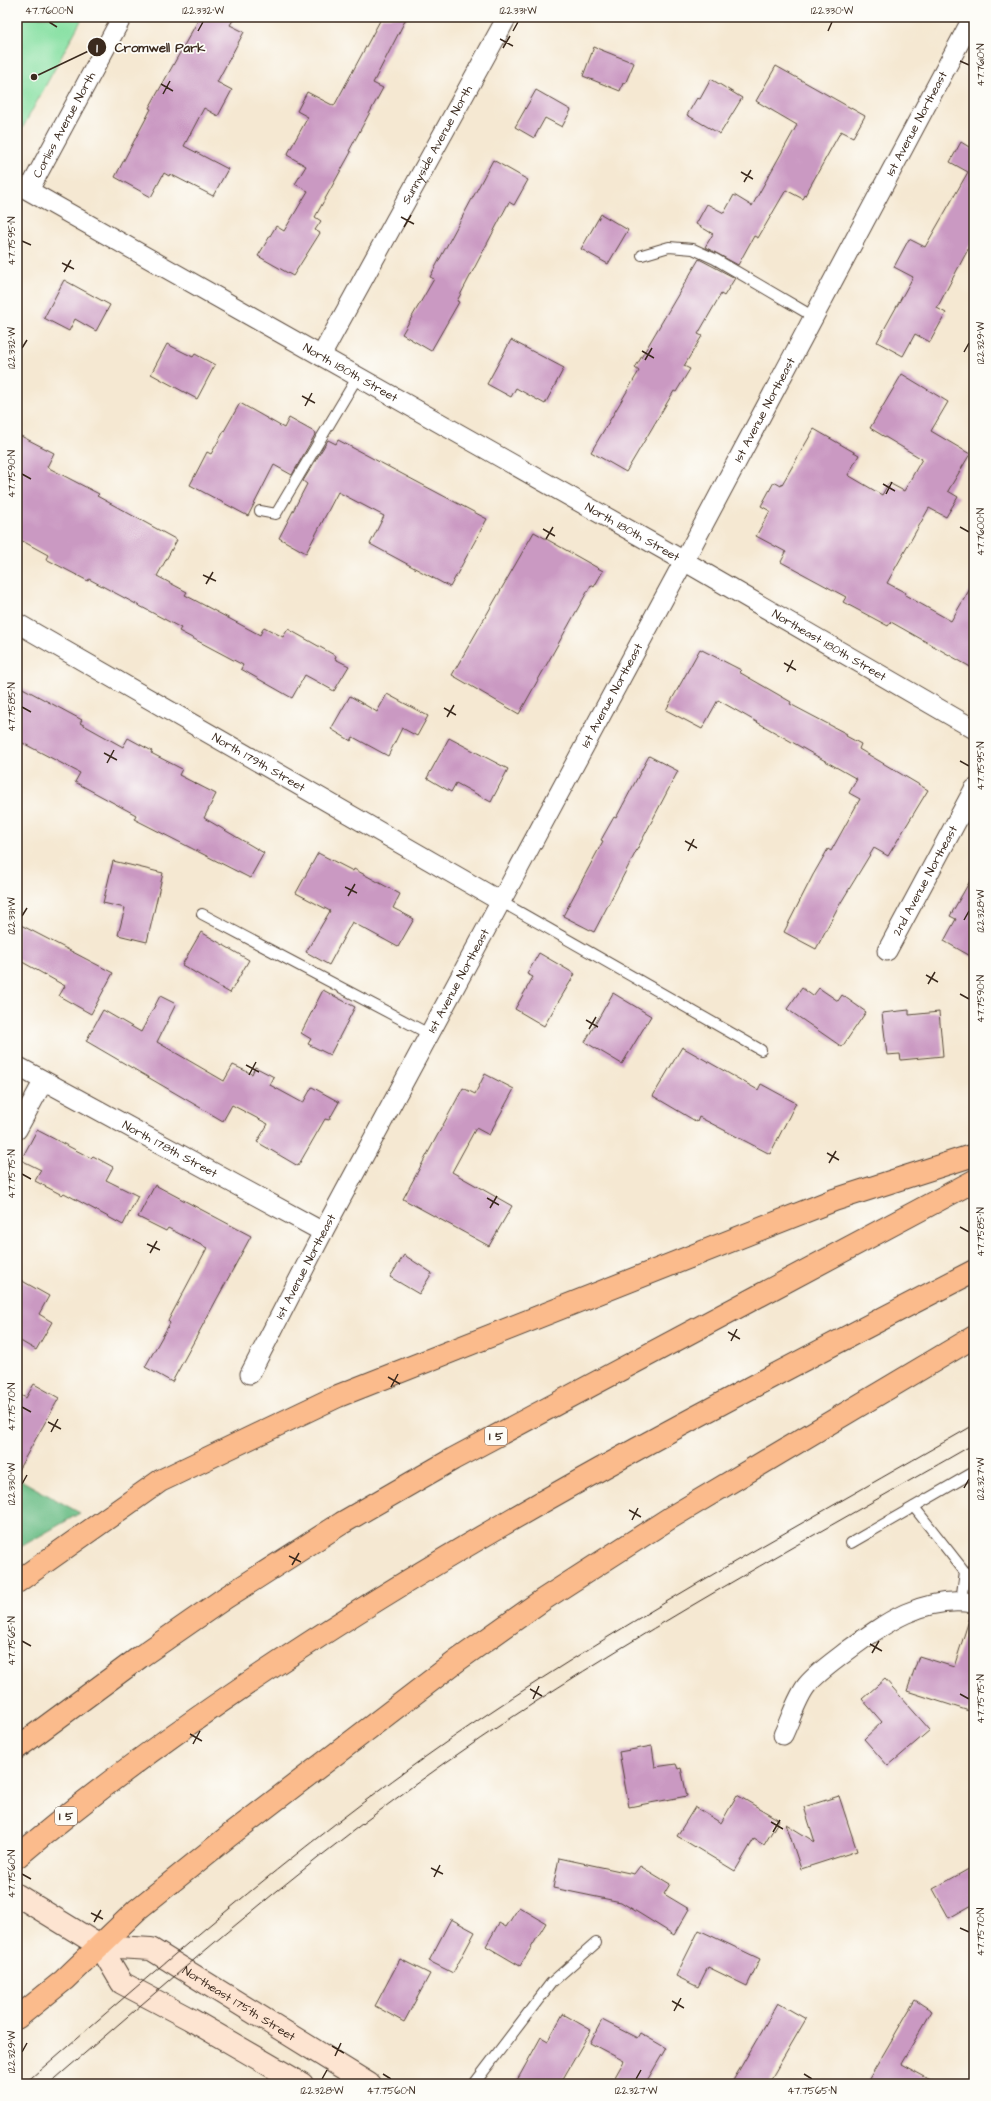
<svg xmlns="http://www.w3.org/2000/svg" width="991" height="2101" viewBox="0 0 991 2101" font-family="'Architects Daughter',sans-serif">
	<rect width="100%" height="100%" fill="#fdfcf7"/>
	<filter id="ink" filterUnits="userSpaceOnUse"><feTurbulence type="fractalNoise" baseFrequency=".025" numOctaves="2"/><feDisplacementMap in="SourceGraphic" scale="8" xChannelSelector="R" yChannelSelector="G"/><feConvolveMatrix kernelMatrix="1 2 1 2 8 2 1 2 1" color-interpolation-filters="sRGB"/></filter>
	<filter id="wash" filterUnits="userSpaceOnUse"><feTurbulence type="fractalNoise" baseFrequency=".012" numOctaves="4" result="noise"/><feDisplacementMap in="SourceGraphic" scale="16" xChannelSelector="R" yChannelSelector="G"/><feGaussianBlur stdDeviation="0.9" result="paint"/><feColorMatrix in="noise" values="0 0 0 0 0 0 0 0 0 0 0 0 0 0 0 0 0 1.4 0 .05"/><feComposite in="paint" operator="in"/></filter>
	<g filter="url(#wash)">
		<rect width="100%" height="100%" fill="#f5e8d2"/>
		<path fill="#8ae1a5" stroke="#628662" d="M17 17H83L17 138Z"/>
		<path fill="#6fbf8a" stroke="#557454" d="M17 1478 80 1513 17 1549Z"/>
		<g id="blocks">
			<g fill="#ca99c2">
				<path d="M200 17H235L230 25 244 32 217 82 232 90 218 116 204 108 184 146 228 169 213 196 170 174 169 176 164 173 151 197 115 177 151 109 149 108Z"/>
				<path d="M382 17H407L373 83 383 88 349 151 351 152 315 217 321 221 315 230 320 233 293 276 258 256 276 226 284 231 308 191 295 184 306 166 287 155 308 117 297 111 307 92 334 106Z"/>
				<path d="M594 47 634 63 625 84 623 83 620 91 583 76Z"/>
				<path d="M776 66 865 116 853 137 841 131 803 199 786 190 758 238 754 236 738 265 705 247 713 234 696 224 707 204 724 213 734 195 752 206 797 125 756 101Z"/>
				<path d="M711 79 742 98 720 134 687 115 697 98 700 99Z"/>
				<path d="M536 90 571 110 562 127 545 118 534 138 515 127Z"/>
				<path d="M961 142 974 150V238L937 308 946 313 930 342 915 334 903 356 877 342 913 277 894 267 909 239 925 247 968 172 950 162Z"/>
				<path d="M493 160 528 180 514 205 509 202 457 301 459 302 431 351 402 334 434 279 430 277Z"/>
				<path d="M601 214 628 230 608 264 581 249Z"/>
				<path d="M699 259 735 278 724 296 721 294 698 334 702 336 684 366 690 369 676 392 674 391 626 472 591 452 639 371 635 368Z"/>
				<path d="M64 280 110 305 96 331 75 319 69 331 44 318Z"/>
				<path d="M511 340 564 368 545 404 516 388 511 397 487 384Z"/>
				<path d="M167 344 193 357 195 354 215 365 197 399 151 374Z"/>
				<path d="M902 374 948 402 931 431 970 454 948 491 958 497 946 517 929 508 887 583 906 593 905 595 951 621 974 582V669L891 622 888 626 843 602 846 597 781 562 786 552 756 536 770 511 761 506 774 482 781 486 814 429 859 455 848 475 882 495 889 483 904 491 922 459 870 428Z"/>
				<path d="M240 403 284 428 289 418 316 433 292 475 274 465 248 516 190 485 207 452 211 454Z"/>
				<path d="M17 434 54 453 47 467 99 494 97 496 177 540 157 576 187 592 185 595 260 635 264 627 283 637 288 629 336 656 335 659 349 666 334 691 305 675 292 698 241 669 243 665 179 631 181 628 89 579 88 581 46 559 48 555 17 538Z"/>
				<path d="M328 440 336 444 338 440 487 519 450 587 370 544 384 516 338 492 306 553 279 538 307 484 303 481Z"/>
				<path d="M534 532 603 571 594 587 591 585 519 714 452 675Z"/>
				<path d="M700 649 741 670 739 672 791 702 790 704 847 734 846 736 861 744 859 749 928 790 888 856 874 848 837 909 816 949 784 932 813 875 828 849 831 851 860 799 849 793 857 779 718 700 702 729 666 710Z"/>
				<path d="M17 685 82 720 80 723 123 747 128 738 152 751 151 753 182 769 179 775 216 794 204 818 264 853 250 878 134 819 136 815 75 782 80 773 17 740Z"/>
				<path d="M387 694 428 716 417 736 402 728 388 756 353 737 351 741 331 729 350 696 377 712Z"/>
				<path d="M449 738 508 769 491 802 456 783 451 792 427 778Z"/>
				<path d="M649 756 678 771 594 932 563 916 603 841 601 840 614 817 616 818Z"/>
				<path d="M318 853 353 871 354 869 400 894 393 908 414 919 398 947 352 922 329 965 306 952 330 911 296 893Z"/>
				<path d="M113 861 163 873 147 942 118 935 125 908 103 903Z"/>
				<path d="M974 874V958L944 941 956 919 950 916Z"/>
				<path d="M17 923 113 973 91 1014 59 996 65 986 17 959Z"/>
				<path d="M201 932 249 960 230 993 182 965Z"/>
				<path d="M539 953 575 974 544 1026 515 1009 533 977 527 974Z"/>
				<path d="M802 988 813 996 819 988 838 1001 842 995 866 1012 842 1047 787 1009Z"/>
				<path d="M323 990 355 1007 330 1055 308 1044 311 1039 301 1033Z"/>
				<path d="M613 993 651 1016 622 1064 585 1042Z"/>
				<path d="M160 996 176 1004 157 1042 224 1081 233 1065 252 1074 255 1067 274 1077 270 1085 303 1103 312 1087 339 1102 329 1120 325 1119 298 1166 257 1142 268 1124 232 1105 223 1121 86 1041 103 1010 141 1032Z"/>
				<path d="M909 1010V1015L939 1012 943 1056 901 1060 900 1054 887 1055 882 1013Z"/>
				<path d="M682 1047 758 1090 761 1084 796 1103 770 1154 699 1117 697 1122 653 1096Z"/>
				<path d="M485 1074 514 1089 489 1135 476 1128 452 1172 512 1206 489 1246 403 1199 463 1088 475 1094Z"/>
				<path d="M37 1130 91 1158 93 1156 113 1167 106 1180 138 1196 123 1225 64 1193 62 1195 35 1181 41 1170 21 1160Z"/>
				<path d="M155 1185 251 1236 172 1382 145 1367 170 1323 168 1321 207 1248 168 1228 166 1231 138 1217Z"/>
				<path d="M404 1255 432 1273 419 1294 390 1277Z"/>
				<path d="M17 1278 49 1296 39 1314 52 1322 36 1350 17 1339Z"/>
				<path d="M34 1384 59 1398 17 1472V1393L26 1398Z"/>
				<path d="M970 1617 974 1618V1697L969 1711 907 1691 919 1656 954 1667Z"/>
				<path d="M885 1679 930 1730 888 1766 864 1739 882 1722 862 1699Z"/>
				<path d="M652 1746 655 1767 676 1764 678 1769 681 1768 687 1796 629 1807 619 1752Z"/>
				<path d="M737 1795 779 1820 764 1845 754 1839 735 1871 677 1836 695 1807 721 1823Z"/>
				<path d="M839 1796 857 1851 801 1869 786 1824 815 1842 804 1807Z"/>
				<path d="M559 1858 634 1874 640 1866 670 1884 664 1894 689 1909 674 1935 621 1902 553 1888Z"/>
				<path d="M974 1866V1904L949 1918 933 1889Z"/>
				<path d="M519 1907 546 1923 520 1966 486 1946 499 1923 506 1927Z"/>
				<path d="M451 1919 475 1932 453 1973 429 1961Z"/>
				<path d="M699 1930 760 1959 747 1986 708 1967 698 1987 676 1976Z"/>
				<path d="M400 1959 430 1974 404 2022 375 2006Z"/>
				<path d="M915 2000 932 2011 901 2064 938 2084H866Z"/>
				<path d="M778 2003 806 2019 768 2084H731Z"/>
				<path d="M563 2014 591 2030 560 2084H515L541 2037 548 2041Z"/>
				<path d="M602 2020 637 2038 640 2033 666 2048 645 2084H611L624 2061 590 2043Z"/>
			</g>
		</g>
	</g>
	<g filter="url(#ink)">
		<use href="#blocks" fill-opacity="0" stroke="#574639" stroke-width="1"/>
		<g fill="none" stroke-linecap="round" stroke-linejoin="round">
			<g stroke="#574639" stroke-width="12">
				<g id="service">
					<path d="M642 255 669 247 693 249 715 259 814 317"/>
					<path d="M260 511 276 514 358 376"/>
					<path d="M500 901 761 1050"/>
					<path d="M202 914 429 1034"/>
					<path d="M914 1507 965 1572 961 1601"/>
					<path d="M851 1543 974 1472"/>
					<path d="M474 2084 551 1983 596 1943"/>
				</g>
			</g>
			<g stroke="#574639" stroke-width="21">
				<g id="minor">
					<path id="s1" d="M17 184 684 561 974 729"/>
					<path id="s2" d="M29 190 122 17"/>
					<path id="s3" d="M321 356 507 17"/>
					<path id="s4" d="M17 623 500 901"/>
					<path id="s5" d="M887 951 974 789"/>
					<path id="s6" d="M17 1066 323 1232"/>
					<path d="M17 1130 43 1082"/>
					<path id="s7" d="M250 1374 323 1232 684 561 973 17"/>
					<path d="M783 1735C790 1721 797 1697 807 1685 818 1672 833 1662 847 1651 885 1623 923 1595 974 1603"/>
				</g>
			</g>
			<g stroke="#574639" stroke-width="24">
				<g id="secondary">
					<path id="s8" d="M17 1895 100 1946 151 1949 369 2084"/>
					<path d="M100 1946 122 1983 190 2019 302 2084"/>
				</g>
			</g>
			<g stroke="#574639" stroke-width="24">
				<g id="motorway">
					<path d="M17 1582 160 1481 338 1396 834 1200 974 1155"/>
					<path d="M17 1748 140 1657 225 1598 342 1523 453 1459 974 1181"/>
					<path d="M17 1857C109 1778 207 1709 309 1643 522 1505 748 1388 974 1271"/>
					<path d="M17 2018 64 1980 138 1909 230 1835 458 1660 544 1599 670 1518 974 1337"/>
				</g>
			</g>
			<use href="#service" stroke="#fff" stroke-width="10"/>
			<use href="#minor" stroke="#fff" stroke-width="19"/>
			<use href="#secondary" stroke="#fde4d1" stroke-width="22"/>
			<use href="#motorway" stroke="#fbbb8c" stroke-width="22"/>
			<g stroke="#3b2a1e" stroke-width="1">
				<path d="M24 2084C172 1956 320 1826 483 1717 641 1611 809 1520 974 1425"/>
				<path d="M49 2084C168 1982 286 1878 413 1786 590 1657 784 1553 974 1444"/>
			</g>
		</g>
	</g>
	<path fill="none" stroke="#3b2a1e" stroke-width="1.5" d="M49 22 57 27M198 31 203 22M513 31 518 22M828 31 832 22M500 39 513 46M503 48 510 36M960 61 969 65M161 84 173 91M163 94 170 81M741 172 753 179M744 182 751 170M401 217 414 224M404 227 411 215M22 241 31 245M62 263 74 269M64 272 71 260M22 348 27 340M642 351 654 358M964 352 969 343M645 360 652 348M302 396 315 403M305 406 312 393M22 474 31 479M883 484 895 491M886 494 892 482M960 527 969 532M543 529 555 536M546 539 553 527M203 575 216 581M206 584 213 572M784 663 796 670M787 672 793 660M22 707 31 712M444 708 456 715M447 717 454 705M104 753 117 760M960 761 969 766M107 763 114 750M685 841 697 848M688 851 694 839M345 887 357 893M348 896 355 884M22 916 27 908M964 920 969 911M926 975 938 982M928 984 935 972M960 994 969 999M586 1020 598 1027M589 1029 596 1017M246 1065 259 1072M249 1075 256 1062M827 1153 839 1160M829 1163 836 1151M22 1174 31 1179M487 1198 499 1205M490 1208 497 1196M960 1227 969 1232M147 1244 160 1250M150 1253 157 1241M728 1332 740 1339M731 1341 737 1329M388 1377 400 1384M391 1387 398 1374M22 1407 31 1412M48 1422 61 1429M51 1432 58 1419M22 1484 27 1475M964 1488 969 1479M629 1510 641 1517M632 1520 638 1508M289 1556 301 1562M292 1565 299 1553M22 1641 31 1646M870 1644 882 1651M872 1653 879 1641M530 1689 542 1696M960 1694 969 1699M533 1699 539 1686M190 1734 202 1741M193 1744 200 1731M771 1822 783 1829M773 1832 780 1820M431 1868 443 1874M22 1874 31 1879M434 1877 440 1865M91 1913 103 1919M94 1922 101 1910M960 1928 969 1932M672 2001 684 2008M674 2011 681 1998M332 2046 344 2053M22 2052 27 2043M335 2056 341 2043M383 2074 391 2079M804 2074 812 2079M322 2079 327 2070M636 2079 641 2070"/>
	<g text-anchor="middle" stroke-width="3.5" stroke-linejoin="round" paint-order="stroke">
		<g fill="#fdfcf7" stroke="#75695f" stroke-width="1">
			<rect x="485" y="1427" width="22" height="18" rx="3"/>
			<rect x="55" y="1807" width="22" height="18" rx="3"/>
		</g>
		<g font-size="11" font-weight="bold" fill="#3b2a1e">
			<text x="496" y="1440">I 5</text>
			<text x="66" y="1820">I 5</text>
		</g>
		<g font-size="12" fill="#3b2a1e" stroke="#fdfcf7">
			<text dy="4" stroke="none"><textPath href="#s7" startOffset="1417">1st Avenue Northeast</textPath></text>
			<text dy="4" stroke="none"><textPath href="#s2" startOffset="74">Corliss Avenue North</textPath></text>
			<text dy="4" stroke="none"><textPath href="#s3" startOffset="241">Sunnyside Avenue North</textPath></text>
			<text dy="4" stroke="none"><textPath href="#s1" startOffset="383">North 180th Street</textPath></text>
			<text dy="4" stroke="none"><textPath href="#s7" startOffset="1093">1st Avenue Northeast</textPath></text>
			<text dy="4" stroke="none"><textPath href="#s1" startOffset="707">North 180th Street</textPath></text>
			<text dy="4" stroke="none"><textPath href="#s1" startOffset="934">Northeast 180th Street</textPath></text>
			<text dy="4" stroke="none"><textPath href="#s7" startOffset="769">1st Avenue Northeast</textPath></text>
			<text dy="4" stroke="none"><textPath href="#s4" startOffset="279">North 179th Street</textPath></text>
			<text dy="4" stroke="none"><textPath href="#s5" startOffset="80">2nd Avenue Northeast</textPath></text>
			<text dy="4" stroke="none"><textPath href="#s7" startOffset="445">1st Avenue Northeast</textPath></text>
			<text dy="4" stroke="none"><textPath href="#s6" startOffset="174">North 178th Street</textPath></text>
			<text dy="4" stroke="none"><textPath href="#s7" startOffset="121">1st Avenue Northeast</textPath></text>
			<text dy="4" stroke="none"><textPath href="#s8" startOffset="252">Northeast 175th Street</textPath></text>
		</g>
	</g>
	<path fill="none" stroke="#3b2a1e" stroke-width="1.5" d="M34 77L97 47"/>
	<g fill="#3b2a1e" stroke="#fdfcf7" stroke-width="1.5">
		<circle cx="34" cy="77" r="4"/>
		<circle cx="97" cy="47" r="10"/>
	</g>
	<g font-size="12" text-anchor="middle" font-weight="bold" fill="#fff">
		<text x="97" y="52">1</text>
	</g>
	<g font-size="13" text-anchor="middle" font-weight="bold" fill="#3b2a1e" stroke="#fdfcf7" stroke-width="3.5" stroke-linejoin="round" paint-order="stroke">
		<text x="160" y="52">Cromwell Park</text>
	</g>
	<rect width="991" height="2101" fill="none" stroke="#fdfcf7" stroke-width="44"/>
	<rect x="22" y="22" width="947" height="2057" fill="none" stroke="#3b2a1e" stroke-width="1.5"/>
	<g font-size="10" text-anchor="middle" fill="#3b2a1e">
		<text x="49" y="14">47.7600°N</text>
		<text x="203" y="14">122.332°W</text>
		<text x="518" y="14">122.331°W</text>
		<text x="832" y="14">122.330°W</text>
		<text transform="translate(980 65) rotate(-90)" y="4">47.7610°N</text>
		<text transform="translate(11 241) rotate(-90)" y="4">47.7595°N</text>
		<text transform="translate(980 343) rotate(-90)" y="4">122.329°W</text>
		<text transform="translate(11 348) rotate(-90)" y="4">122.332°W</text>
		<text transform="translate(11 474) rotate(-90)" y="4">47.7590°N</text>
		<text transform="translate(980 532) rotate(-90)" y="4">47.7600°N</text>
		<text transform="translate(11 707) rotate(-90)" y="4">47.7585°N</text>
		<text transform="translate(980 766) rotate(-90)" y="4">47.7595°N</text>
		<text transform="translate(980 911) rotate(-90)" y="4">122.328°W</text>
		<text transform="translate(11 916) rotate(-90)" y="4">122.331°W</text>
		<text transform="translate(980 999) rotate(-90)" y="4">47.7590°N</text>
		<text transform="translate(11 1174) rotate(-90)" y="4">47.7575°N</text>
		<text transform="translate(980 1232) rotate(-90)" y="4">47.7585°N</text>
		<text transform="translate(11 1407) rotate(-90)" y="4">47.7570°N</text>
		<text transform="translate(980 1479) rotate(-90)" y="4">122.327°W</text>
		<text transform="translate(11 1484) rotate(-90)" y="4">122.330°W</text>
		<text transform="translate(11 1641) rotate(-90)" y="4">47.7565°N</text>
		<text transform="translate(980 1699) rotate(-90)" y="4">47.7575°N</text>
		<text transform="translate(11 1874) rotate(-90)" y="4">47.7560°N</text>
		<text transform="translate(980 1932) rotate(-90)" y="4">47.7570°N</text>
		<text transform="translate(11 2052) rotate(-90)" y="4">122.329°W</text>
		<text x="322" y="2094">122.328°W</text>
		<text x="391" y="2094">47.7560°N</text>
		<text x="636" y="2094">122.327°W</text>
		<text x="812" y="2094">47.7565°N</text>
	</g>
</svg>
